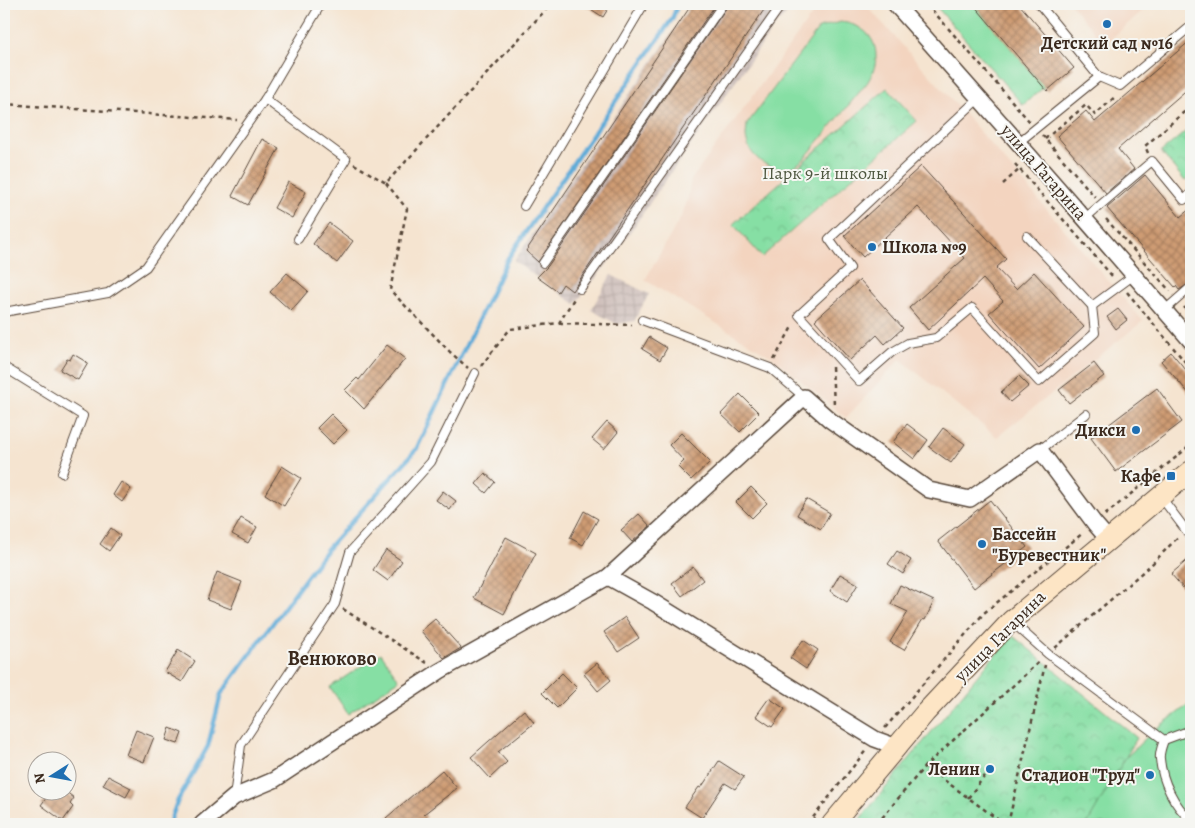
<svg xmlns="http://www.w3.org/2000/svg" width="1195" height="828" viewBox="0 0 1195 828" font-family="Alegreya,serif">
	<defs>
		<pattern id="industrial-grid" width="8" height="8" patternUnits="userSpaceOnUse" patternTransform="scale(1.25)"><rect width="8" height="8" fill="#cfc0bb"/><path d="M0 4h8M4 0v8" fill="none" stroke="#b3a5a0"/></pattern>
		<pattern id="park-crowns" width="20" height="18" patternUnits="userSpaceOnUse" patternTransform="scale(1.25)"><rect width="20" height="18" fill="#86dfa4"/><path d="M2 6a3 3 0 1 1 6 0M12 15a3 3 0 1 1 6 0" fill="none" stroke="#75c08d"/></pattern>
		<pattern id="building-cross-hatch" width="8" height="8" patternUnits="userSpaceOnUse" patternTransform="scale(1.25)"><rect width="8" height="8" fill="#ce9b73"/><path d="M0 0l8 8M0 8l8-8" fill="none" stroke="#a87f5e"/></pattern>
	</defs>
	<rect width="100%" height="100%" fill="#f6f6f2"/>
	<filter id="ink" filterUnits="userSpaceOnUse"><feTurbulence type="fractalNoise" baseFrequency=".02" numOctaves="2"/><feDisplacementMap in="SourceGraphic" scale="10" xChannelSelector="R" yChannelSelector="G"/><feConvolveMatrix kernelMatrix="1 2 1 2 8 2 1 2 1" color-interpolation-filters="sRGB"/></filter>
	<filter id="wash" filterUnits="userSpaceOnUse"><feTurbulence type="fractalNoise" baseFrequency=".0096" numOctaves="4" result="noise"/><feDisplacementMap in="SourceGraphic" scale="20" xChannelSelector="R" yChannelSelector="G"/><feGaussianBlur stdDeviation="1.12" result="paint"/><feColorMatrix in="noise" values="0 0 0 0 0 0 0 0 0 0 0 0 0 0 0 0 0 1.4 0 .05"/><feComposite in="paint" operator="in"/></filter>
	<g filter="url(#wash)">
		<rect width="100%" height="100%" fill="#f5e4d0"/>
		<g fill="#f3d4bf">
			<path d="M820 4H865L964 113 1143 321 997 437 900 359 846 418 775 359 645 280 682 215 688 198 691 180Z"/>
			<path d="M1071 4H1150L1104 45Z"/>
		</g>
		<g fill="url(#industrial-grid)">
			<path d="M692 4H797L777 23 660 188 615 254 575 304 514 261Z"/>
			<path d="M611 275 649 294 634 321 617 324 591 310Z"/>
		</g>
		<g fill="#86dfa4" stroke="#608461">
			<path d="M934 4H973L1044 87 1023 105Z"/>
			<path d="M841 22C876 26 885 56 867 83L804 159C801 161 797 165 794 166 773 175 747 157 746 136 746 132 747 128 747 124L819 28Z"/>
			<path d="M381 653 399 680 348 714 330 687Z"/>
			<path d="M1191 703V824H1071L1064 818 1153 731Z"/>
		</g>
		<g fill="url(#park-crowns)" stroke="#608461">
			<path d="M887 88 917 121 762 257 733 224Z"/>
			<path d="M1191 127V175L1185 181 1161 152Z"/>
			<path d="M1013 636 1137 738 1087 824H990L986 822 984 824H856L987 664Z"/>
		</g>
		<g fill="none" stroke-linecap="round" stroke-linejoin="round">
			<path stroke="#60acd8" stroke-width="4.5" d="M169 824 178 800 208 746 221 694 327 549 416 450 508 258 672 19 678 4"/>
		</g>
		<g id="blocks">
			<g fill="url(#building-cross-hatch)">
				<path d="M583 4H611L603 17Z"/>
				<path d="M692 4H716L538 262 526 251Z"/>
				<path d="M729 4H768L572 291 563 284 558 292 537 277 548 266Z"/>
				<path d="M973 4H1019L1074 68 1047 91Z"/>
				<path d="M1191 40V86L1118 149 1134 169 1106 193 1057 136 1086 111 1095 122Z"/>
				<path d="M262 139 279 148 248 205 232 196Z"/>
				<path d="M921 166 1006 259 996 268 1016 289 1034 272 1084 327 1039 369 989 313 1003 301 983 279 928 330 909 308 965 258 918 207 863 257 844 236Z"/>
				<path d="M1145 175 1180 217 1191 208V282L1179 290 1176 286 1175 287 1107 208Z"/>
				<path d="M288 182 306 192 292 218 274 208Z"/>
				<path d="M329 223 353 241 337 263 313 244Z"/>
				<path d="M287 273 308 291 291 311 270 292Z"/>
				<path d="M860 280 903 328 885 344 877 335 850 360 815 320Z"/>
				<path d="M1118 309 1127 320 1116 329 1107 317Z"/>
				<path d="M649 337 667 348 660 360 642 349Z"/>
				<path d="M387 345 405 359 364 409 345 390 357 378 359 380Z"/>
				<path d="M1171 352 1191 376V396L1161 361Z"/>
				<path d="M73 354 88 363 78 380 60 370 67 359 70 360Z"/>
				<path d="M1094 363 1104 376 1069 403 1059 390Z"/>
				<path d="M1019 376 1029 386 1010 402 1001 392Z"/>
				<path d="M1157 388 1182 422 1116 472 1091 438Z"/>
				<path d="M740 394 759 413 740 432 721 414Z"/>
				<path d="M331 414 347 430 333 444 317 428Z"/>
				<path d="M607 422 618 432 604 449 592 439Z"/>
				<path d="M907 424 928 440 914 459 893 442Z"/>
				<path d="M943 428 965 444 951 463 929 447Z"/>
				<path d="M681 433 710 462 691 480 678 467 684 461 669 445Z"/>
				<path d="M282 466 301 478 284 506 265 494Z"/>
				<path d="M485 473 495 482 486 493 476 484Z"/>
				<path d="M121 482 131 489 122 502 113 495Z"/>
				<path d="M751 487 767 503 752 518 736 502Z"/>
				<path d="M443 491 456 501 450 510 436 500Z"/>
				<path d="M806 499 830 513 821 529 797 515Z"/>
				<path d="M990 500 1027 547 974 588 938 541Z"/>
				<path d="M584 511 598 519 583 545 570 538Z"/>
				<path d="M639 514 650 526 632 542 621 530Z"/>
				<path d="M241 518 257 527 248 543 232 534Z"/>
				<path d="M111 528 120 535 109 551 100 544Z"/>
				<path d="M506 537 536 553 504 614 474 598Z"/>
				<path d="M386 550 402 561 388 581 373 570Z"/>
				<path d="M897 551 911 560 903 574 888 564Z"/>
				<path d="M1191 557V597L1171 574Z"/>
				<path d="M693 567 703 580 682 596 672 583Z"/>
				<path d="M217 572 242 582 231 609 207 600Z"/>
				<path d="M840 574 858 584 847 602 830 591Z"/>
				<path d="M900 585 934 601 925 620 923 619 904 650 890 642 908 612 891 604Z"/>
				<path d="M625 617 639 638 618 652 604 632Z"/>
				<path d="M435 619 461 648 444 658 421 631Z"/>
				<path d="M803 640 818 650 806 669 790 658Z"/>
				<path d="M178 650 195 661 182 682 165 672Z"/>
				<path d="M597 663 611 680 598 691 584 674Z"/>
				<path d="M562 673 577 688 557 708 542 693Z"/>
				<path d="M769 698 785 709 772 727 756 716Z"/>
				<path d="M524 710 534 723 498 752 507 762 490 778 471 757Z"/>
				<path d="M170 728 182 733 178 744 166 740Z"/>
				<path d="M136 730 154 737 144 762 126 755Z"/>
				<path d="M719 761 744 777 735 789 725 783 702 818 685 807 699 787 701 788Z"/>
				<path d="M442 770 457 788 424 814 427 817 419 824H392L386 818Z"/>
				<path d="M108 776 131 788 126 797 103 785Z"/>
				<path d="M52 790H64L74 798 70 804 73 807 63 821 41 805Z"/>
			</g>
		</g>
	</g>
	<g filter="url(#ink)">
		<use href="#blocks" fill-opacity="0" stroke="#574639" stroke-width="1"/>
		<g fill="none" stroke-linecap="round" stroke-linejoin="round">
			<g stroke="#574639" stroke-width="10">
				<g id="lane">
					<path d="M1099 77 1120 86 1191 26"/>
					<path d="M979 98 829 239 850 268 799 315 859 381 892 352 908 343 936 338 972 308 1039 382 1095 333 1092 306"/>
					<path d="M265 99 346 159 298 239"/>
					<path d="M1019 142 1099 77 1039 4"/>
					<path d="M524 206 644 4"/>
					<path d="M1084 219 1152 161 1184 200 1191 193"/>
					<path d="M1027 236 1092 306 1134 275"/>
					<path d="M543 263 723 4"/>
					<path d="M580 289 782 4"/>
					<path d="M1165 310 1191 287"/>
					<path d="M4 312 108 293 146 267 265 99 321 4"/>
					<path d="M642 320 770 368 804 397"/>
					<path d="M4 367 83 416 62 473"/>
					<path d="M1040 450 1086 414"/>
					<path d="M1161 497 1191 537"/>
					<path d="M1011 621 1048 654 1164 740 1191 730"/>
					<path d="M1164 740C1162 746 1159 753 1160 759 1162 781 1174 806 1191 820"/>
					<path d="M234 797 241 745 335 604 350 552 431 462 475 373"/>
				</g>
			</g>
			<g stroke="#574639" stroke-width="18">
				<g id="street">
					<path d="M895 4C995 115 1093 228 1191 341"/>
					<path d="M608 577 804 397 830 420 929 490 970 499 1040 450 1095 524 1109 540"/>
					<path d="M202 824 234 797 274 780 440 671 608 577 653 602 875 739 897 747"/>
				</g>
			</g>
			<g stroke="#574639" stroke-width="22">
				<path id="secondary" d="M832 824 925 713 1011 621 1191 471"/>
			</g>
			<g stroke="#574639" stroke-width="2.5" stroke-dasharray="4 4" stroke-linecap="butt">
				<path d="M927 4 1030 122"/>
				<path d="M4 104 237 120"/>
				<path d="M1042 135 1095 197"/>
				<path d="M1045 139 1086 105 1095 115 1116 96"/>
				<path d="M1148 153 1145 146 1191 106"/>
				<path d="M354 164 386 183 551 4"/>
				<path d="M1015 164 1113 277"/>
				<path d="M386 183 407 209 390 290 450 352 468 368"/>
				<path d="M1003 184 1021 168"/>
				<path d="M1106 219 1170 291"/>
				<path d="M1127 292 1191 369"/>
				<path d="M1184 307 1191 315"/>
				<path d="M559 323 632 325"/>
				<path d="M774 360 793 325"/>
				<path d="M481 366 510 329 559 323 575 297"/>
				<path d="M832 367 834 404"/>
				<path d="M1105 515 1191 445"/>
				<path d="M343 609 427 663"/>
				<path d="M1055 648 1153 563 1179 536"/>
				<path d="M885 728 984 613 1083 533"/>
				<path d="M925 766 1004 824"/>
				<path d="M968 798 987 773"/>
				<path d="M808 824 867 749"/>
				<path d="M877 824 925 766 1040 661"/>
				<path d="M1008 824 1045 665"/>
			</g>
			<use href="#lane" stroke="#fff" stroke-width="8"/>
			<use href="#street" stroke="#fff" stroke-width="15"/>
			<use href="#secondary" stroke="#fde5c5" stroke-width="20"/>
		</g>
	</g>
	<g fill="#1f6fb2" stroke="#f6f6f2" stroke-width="2">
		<circle cx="1107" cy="24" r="5"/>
		<circle cx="872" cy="247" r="5"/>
		<circle cx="1136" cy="430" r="5"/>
		<rect x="1166" y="471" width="10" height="10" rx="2.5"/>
		<circle cx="982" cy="544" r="5"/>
		<circle cx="990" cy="769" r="5"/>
		<circle cx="1150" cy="775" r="5"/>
	</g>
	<g text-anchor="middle" stroke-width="4" stroke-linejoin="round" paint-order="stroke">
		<g font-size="18" font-weight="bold" fill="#3b2a1e" stroke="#f6f6f2" text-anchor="end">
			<text x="1107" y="49" text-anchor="middle">Детский сад №16</text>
			<text x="882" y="253" text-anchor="start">Школа №9</text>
			<text x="1126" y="436">Дикси</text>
			<text x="1161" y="482">Кафе</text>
			<text x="992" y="540" text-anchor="start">Бассейн<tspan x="992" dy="21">"Буревестник"</tspan></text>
			<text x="980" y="775">Ленин</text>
			<text x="1140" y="781">Стадион "Труд"</text>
		</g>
		<g font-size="18" fill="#3b2a1e" stroke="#f6f6f2">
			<text transform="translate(1044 172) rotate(49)" y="6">улица Гагарина</text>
			<text transform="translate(1000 636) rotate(-45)" y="6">улица Гагарина</text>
		</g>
		<g font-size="18" fill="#4e5740" stroke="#f6f6f2">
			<text x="825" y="179">Парк 9-й школы</text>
		</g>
		<g font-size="20" font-weight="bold" fill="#3b2a1e" stroke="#f6f6f2">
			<text x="332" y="665">Венюково</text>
		</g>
	</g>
	<rect width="1195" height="828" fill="none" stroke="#f6f6f2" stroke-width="20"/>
	<g transform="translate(52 776) rotate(259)"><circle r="24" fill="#f6f6f2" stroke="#aba49d"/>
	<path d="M0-4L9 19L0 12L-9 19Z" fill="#1f6fb2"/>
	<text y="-8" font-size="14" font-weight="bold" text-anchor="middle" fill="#3b2a1e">N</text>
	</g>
</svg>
